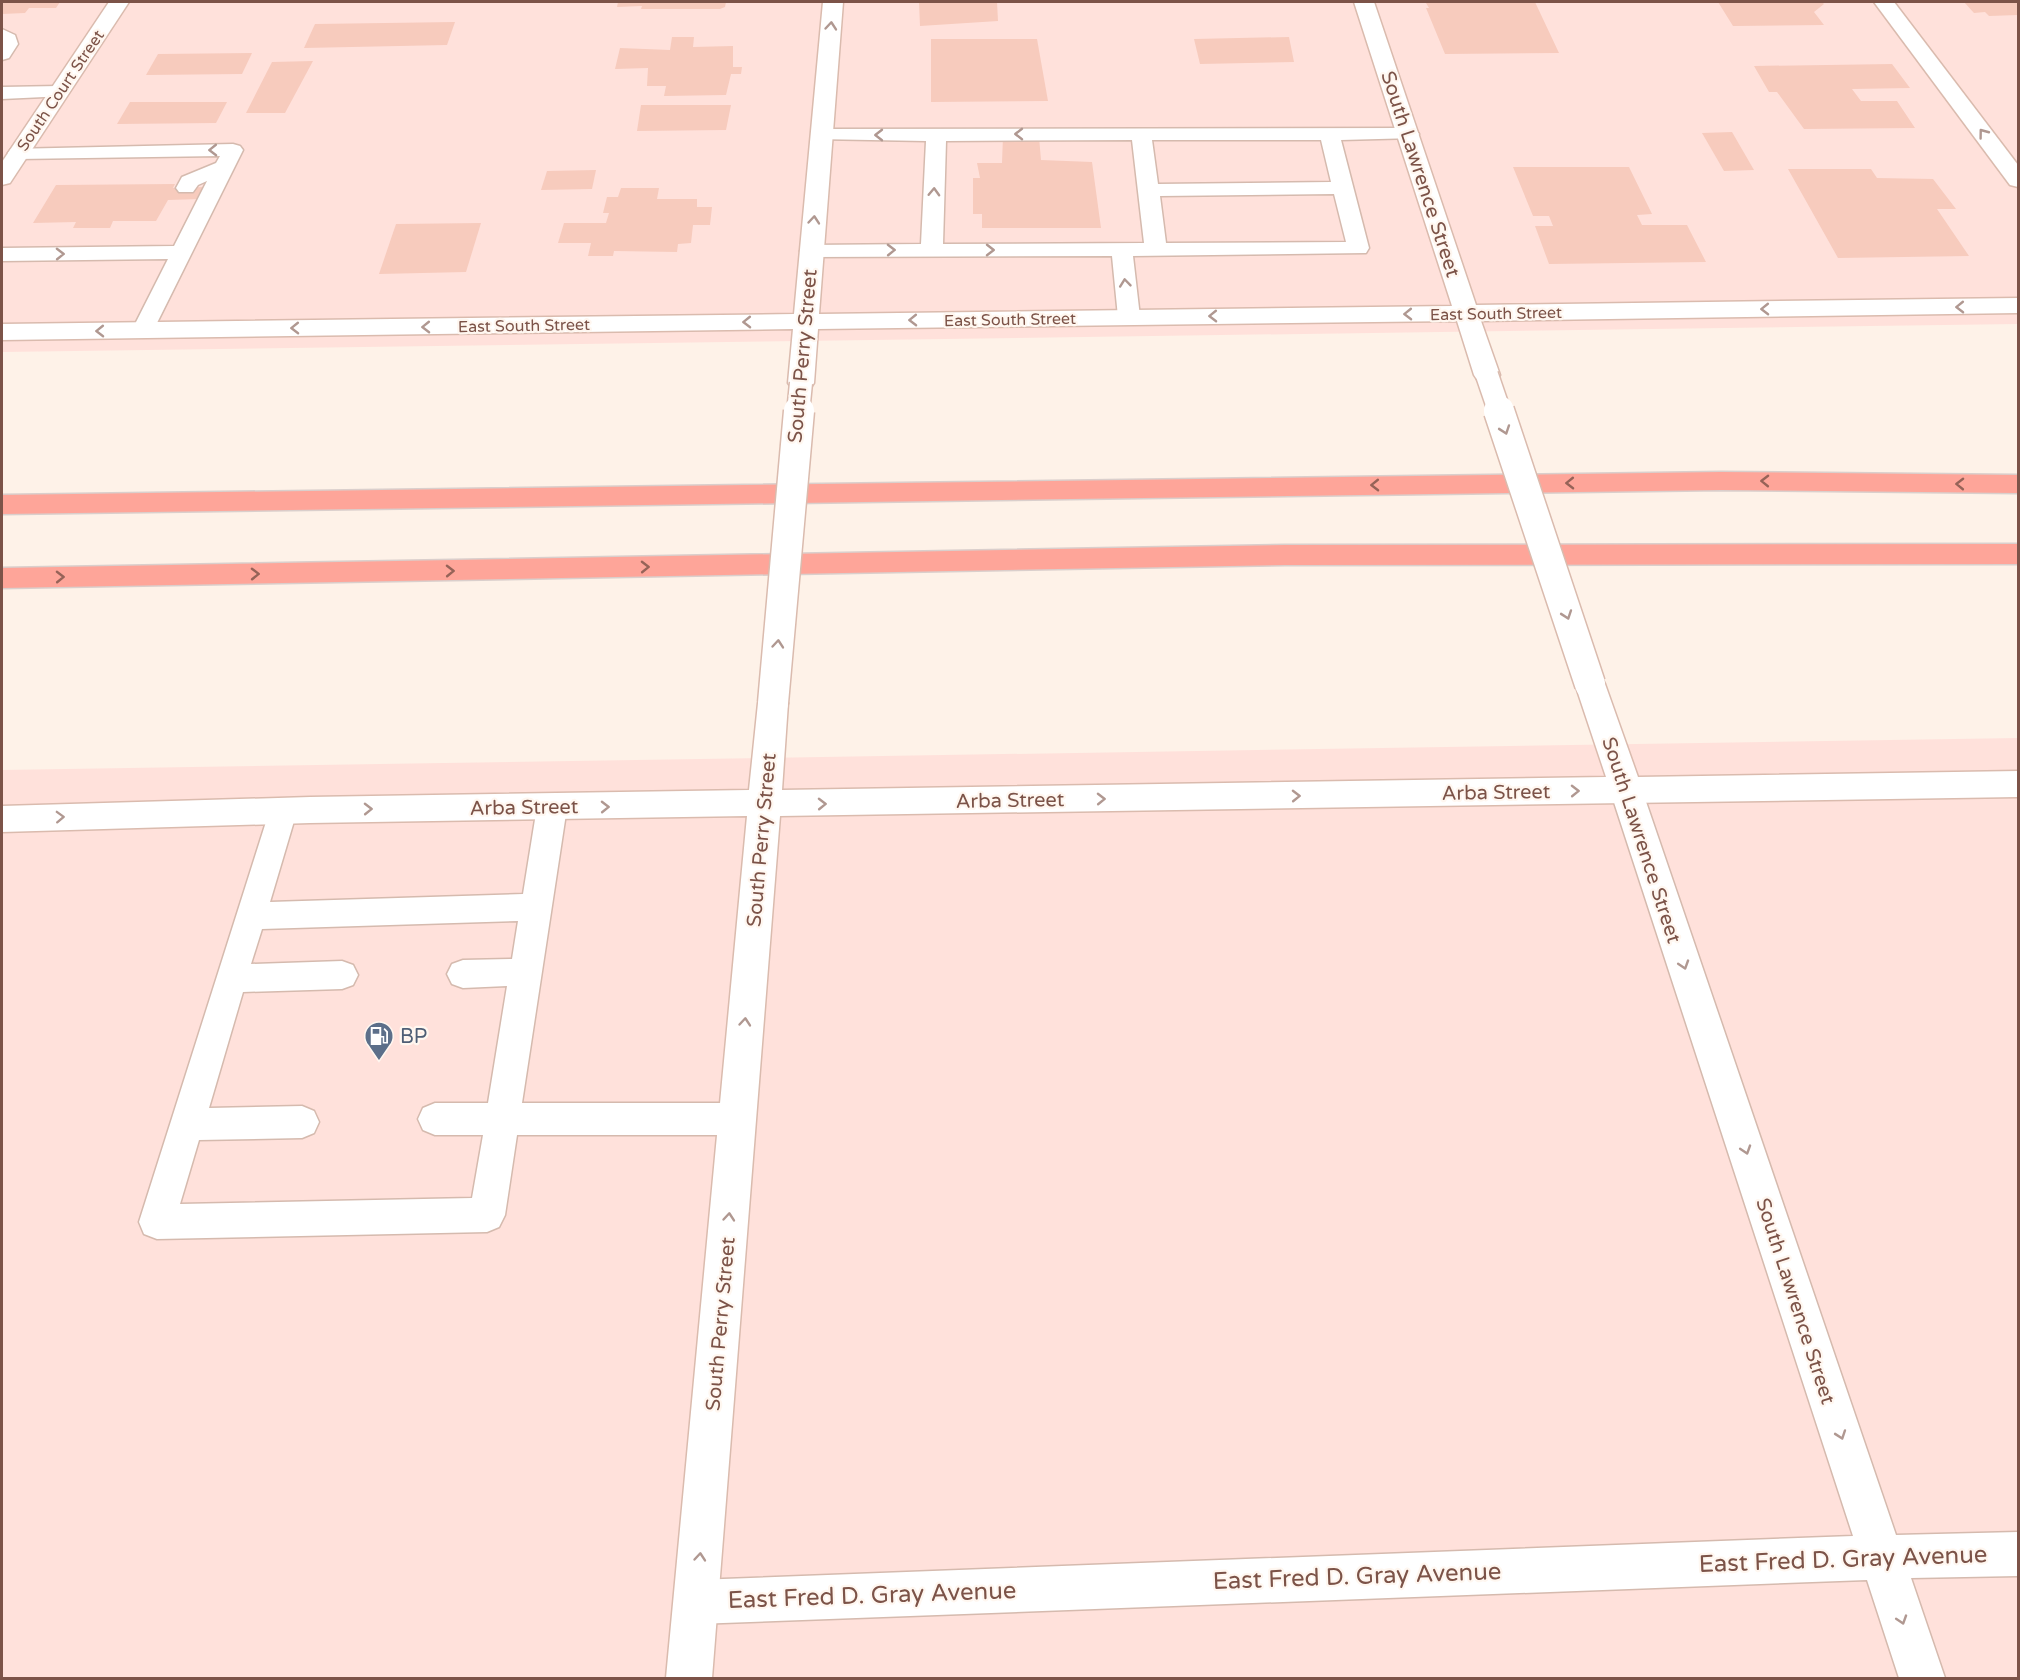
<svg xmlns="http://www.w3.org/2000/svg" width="2020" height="1680" viewBox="0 0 2020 1680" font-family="'Varela Round',sans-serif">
	<rect width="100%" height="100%" fill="#fef2e8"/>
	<g fill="#ffe1db">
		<path d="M2 2H2018V324L2 352Z"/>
		<path d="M2018 738V1678H2V770Z"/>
	</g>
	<g fill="#f7cbbd">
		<path d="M2 2H60L56 8H29L25 13 2 14Z"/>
		<path d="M618 2H726L725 7 720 9H641L642 6 617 7Z"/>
		<path d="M919 2H997L998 21 920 26Z"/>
		<path d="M1429 2H1535L1559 53 1445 54 1426 8H1429L1426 3Z"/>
		<path d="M1718 2H1822L1824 4 1814 12 1824 25 1733 26Z"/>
		<path d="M1964 2H2018V15L1989 16 1985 12 1974 13Z"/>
		<path d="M455 22 447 45 304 48 315 24Z"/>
		<path d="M672 37H694L693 47 733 46V67H742L741 74H731L726 95 664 96 666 86H647L648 68 615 69 620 48 670 50Z"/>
		<path d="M1289 37 1294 62 1200 64 1194 39Z"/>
		<path d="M931 39H1037L1048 101 931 102Z"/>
		<path d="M252 53 242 74 146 75 158 54Z"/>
		<path d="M313 61 285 113H246L272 62Z"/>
		<path d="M1892 64 1910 88 1852 89 1861 101H1897L1915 128 1804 129 1777 92H1769L1754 66Z"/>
		<path d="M130 102H227L216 123 117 124Z"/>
		<path d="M641 105H731L726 130 637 131Z"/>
		<path d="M1732 132 1754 170 1724 171 1702 133Z"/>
		<path d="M1003 136 1039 137 1041 160 1092 162 1101 228H982V214H973V178H980L977 163H1002Z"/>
		<path d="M1513 167H1629L1652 214 1637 215 1642 225H1687L1706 262 1549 264 1535 226H1553L1549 216H1533Z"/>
		<path d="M1788 169H1871L1877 178 1933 179 1956 209H1937L1969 256 1838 258Z"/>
		<path d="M596 170 592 189 541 190 547 171Z"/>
		<path d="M175 184 173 188 205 187 200 199 168 200 156 221H113L110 228H73L76 222 33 223 56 185Z"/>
		<path d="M621 188H659L657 199H697V207H712L710 225H693L691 243 678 244 677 252 614 251 613 256H588L591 243H558L564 223H606L609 213H603L607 197H618Z"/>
		<path d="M481 223 466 272 379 274 396 224Z"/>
	</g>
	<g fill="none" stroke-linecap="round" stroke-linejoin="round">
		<g stroke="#d5baae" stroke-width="3">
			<g id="lane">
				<path d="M2 29 15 35 18 44 9 58 2 60Z"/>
				<path d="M59 86 66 88 69 92 66 96 2 99V87Z"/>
				<path d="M1409 128 1416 130 1419 134 1416 138 1341 140 1369 248 1366 253 1133 256 1140 317 1137 322H1121L1118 317 1112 256 811 257 803 256 800 251 803 246 811 245 921 244 926 141 815 139 812 135 815 131 822 129ZM1132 140 1144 243 943 244 946 141ZM1152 140H1321L1331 182 1158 184ZM1334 194 1346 242 1166 243 1160 196Z"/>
				<path d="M233 144 240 146 243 150 151 335H135L132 330 168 259 2 261V248L174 246 207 181 198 185 193 192H179L176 188 182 177 216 163 220 156 18 159 11 157 8 153 11 149Z"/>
				<path d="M552 795 562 799 567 807 522 1103H737L749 1108 754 1119 749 1130 737 1135H517L505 1215 499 1227 487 1232 157 1239 144 1234 139 1222 272 803 282 799 292 803 297 811 270 902 523 894 537 807 542 799ZM518 921 512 959 463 960 452 964 447 974 452 984 463 988 507 986 488 1103H435L423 1108 418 1119 423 1130 435 1135H483L472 1198 180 1204 199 1140 302 1138 314 1133 319 1122 314 1111 302 1106 209 1108 243 992 342 989 353 985 358 975 353 965 342 961 251 964 262 929Z"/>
			</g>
		</g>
		<g stroke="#d5baae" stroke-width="3">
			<path id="street" d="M1626 777 1637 781 1642 790 1896 1535 2018 1532V1576L1911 1578 1945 1678H1899L1867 1580 696 1624 680 1618 674 1602 680 1586 696 1580 1853 1536 1610 790 1615 781Z"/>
		</g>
		<g stroke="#dabbae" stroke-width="3">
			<g id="secondary">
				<path d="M109 2H129L10 183 2 185V162Z"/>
				<path d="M823 2H843L819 314 1452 306 1354 2H1374L1476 305 2018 298V313L1481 321 1500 375 1496 381 1487 383 1478 381 1474 375 1457 321 818 329 814 383 810 389 801 391 792 389 788 383 793 329 2 340V324L794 314Z"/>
				<path d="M1874 2H1894L2018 165V187L2010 185Z"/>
				<path d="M1590 672 1601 676 1605 684 1638 777 2018 771V797L780 816 712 1678H666L747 816 310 823 2 832V806L310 797 749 790 758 703 762 695 773 691 784 695 788 703 782 790 1606 777 1575 684 1579 676Z"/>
			</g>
		</g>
		<g stroke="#dacfcc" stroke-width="3">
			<g id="highway">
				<path d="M1721 472 2018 475V493L1721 490 2 514V495Z"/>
				<path d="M2018 544V564L1285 565 2 588V568L1285 545Z"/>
			</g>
		</g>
		<use href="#lane" fill="#fff" fill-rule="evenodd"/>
		<use href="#street" fill="#fff" fill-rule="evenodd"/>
		<use href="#secondary" fill="#fff" fill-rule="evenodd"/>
		<use href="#highway" fill="#fea599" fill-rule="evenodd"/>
		<g stroke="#dabbae" stroke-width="25" stroke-linecap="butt">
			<g id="secondary-bridge-far1">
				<path d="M1487 375 1500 413"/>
				<path d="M798 413 801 383"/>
			</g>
		</g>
		<g stroke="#dabbae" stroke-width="33" stroke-linecap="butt">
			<g id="secondary-bridge">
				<path d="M1499 411 1590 684"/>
				<path d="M773 703 799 411"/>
			</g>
		</g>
		<use href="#secondary-bridge-far1" stroke="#fff" stroke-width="22"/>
		<use href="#secondary-bridge" stroke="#fff" stroke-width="30"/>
	</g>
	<defs><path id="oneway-chevron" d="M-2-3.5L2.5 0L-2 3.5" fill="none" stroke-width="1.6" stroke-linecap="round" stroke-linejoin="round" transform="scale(1.5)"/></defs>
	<g stroke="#b09891">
		<use href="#oneway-chevron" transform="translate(831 26) rotate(-85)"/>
		<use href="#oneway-chevron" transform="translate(1983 133) rotate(-127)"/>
		<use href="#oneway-chevron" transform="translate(1019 134) rotate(180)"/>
		<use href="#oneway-chevron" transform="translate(879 135) rotate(180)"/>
		<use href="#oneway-chevron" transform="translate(213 150) rotate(179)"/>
		<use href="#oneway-chevron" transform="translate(934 192) rotate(-88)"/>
		<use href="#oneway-chevron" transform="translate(814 220) rotate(-85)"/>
		<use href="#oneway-chevron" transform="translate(891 250) rotate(-1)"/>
		<use href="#oneway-chevron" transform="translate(990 250)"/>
		<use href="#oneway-chevron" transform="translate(60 254) rotate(-1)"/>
		<use href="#oneway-chevron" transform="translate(1125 283) rotate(-96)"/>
		<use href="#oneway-chevron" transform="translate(1960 307) rotate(179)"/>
		<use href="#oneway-chevron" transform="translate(1765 309) rotate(179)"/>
		<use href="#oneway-chevron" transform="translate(1408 314) rotate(179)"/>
		<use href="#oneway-chevron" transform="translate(1213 316) rotate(179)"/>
		<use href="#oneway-chevron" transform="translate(913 320) rotate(179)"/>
		<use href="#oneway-chevron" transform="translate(747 322) rotate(179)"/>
		<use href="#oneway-chevron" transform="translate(426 327) rotate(179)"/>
		<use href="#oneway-chevron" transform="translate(295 328) rotate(179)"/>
		<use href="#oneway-chevron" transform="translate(100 331) rotate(179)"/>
		<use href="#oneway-chevron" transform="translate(1505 430) rotate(71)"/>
		<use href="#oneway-chevron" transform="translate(1567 615) rotate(71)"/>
		<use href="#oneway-chevron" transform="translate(778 644) rotate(-85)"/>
		<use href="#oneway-chevron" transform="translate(1575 791) rotate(-1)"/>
		<use href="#oneway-chevron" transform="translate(1296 796) rotate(-1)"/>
		<use href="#oneway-chevron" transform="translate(1101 799) rotate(-1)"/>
		<use href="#oneway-chevron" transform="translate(822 804) rotate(-1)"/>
		<use href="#oneway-chevron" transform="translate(605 807) rotate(-1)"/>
		<use href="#oneway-chevron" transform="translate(368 809) rotate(-1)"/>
		<use href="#oneway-chevron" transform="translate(60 817) rotate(-2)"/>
		<use href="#oneway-chevron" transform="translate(1684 965) rotate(72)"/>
		<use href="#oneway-chevron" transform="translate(745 1022) rotate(-85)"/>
		<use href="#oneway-chevron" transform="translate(1746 1150) rotate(72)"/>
		<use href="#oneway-chevron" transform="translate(729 1217) rotate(-85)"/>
		<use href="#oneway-chevron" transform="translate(1841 1435) rotate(71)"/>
		<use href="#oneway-chevron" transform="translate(700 1557) rotate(-85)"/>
		<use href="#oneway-chevron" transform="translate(1902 1620) rotate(72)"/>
	</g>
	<g stroke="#966358">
		<use href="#oneway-chevron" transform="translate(1765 481) rotate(-179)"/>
		<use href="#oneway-chevron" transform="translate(1570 483) rotate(179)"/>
		<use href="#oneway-chevron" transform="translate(1960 484) rotate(-179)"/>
		<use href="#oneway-chevron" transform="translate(1375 485) rotate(179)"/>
		<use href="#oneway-chevron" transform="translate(645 567) rotate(-1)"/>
		<use href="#oneway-chevron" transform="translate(450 571) rotate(-1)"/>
		<use href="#oneway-chevron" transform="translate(255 574) rotate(-1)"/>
		<use href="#oneway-chevron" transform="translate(60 577) rotate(-1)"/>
	</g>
	<defs>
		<g id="fuel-pin" transform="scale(1.5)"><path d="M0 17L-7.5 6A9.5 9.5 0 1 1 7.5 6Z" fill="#5c6f8a" stroke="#fff7f0"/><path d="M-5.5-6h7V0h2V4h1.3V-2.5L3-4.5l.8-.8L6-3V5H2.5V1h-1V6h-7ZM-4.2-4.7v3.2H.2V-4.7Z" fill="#fff"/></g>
	</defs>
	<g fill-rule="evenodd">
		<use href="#fuel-pin" x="379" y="1036"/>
	</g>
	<g text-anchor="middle" stroke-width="4.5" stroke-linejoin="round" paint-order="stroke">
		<g font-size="16" fill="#7c5348" stroke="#fff7f0">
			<text transform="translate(60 90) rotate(-56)" y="6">South Court Street</text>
			<text transform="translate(1496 313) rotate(-1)" y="6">East South Street</text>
			<text transform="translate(1010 319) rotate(-1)" y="6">East South Street</text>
			<text transform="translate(524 325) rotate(-1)" y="6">East South Street</text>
		</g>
		<g font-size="20" fill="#7c5348" stroke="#fff7f0">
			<text transform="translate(1421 174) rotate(72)" y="7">South Lawrence Street</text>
			<text transform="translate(802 356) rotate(-85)" y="7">South Perry Street</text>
			<text transform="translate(1496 792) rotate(-1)" y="7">Arba Street</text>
			<text transform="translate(1010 800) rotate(-1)" y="7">Arba Street</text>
			<text transform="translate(524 807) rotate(-1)" y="7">Arba Street</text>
			<text transform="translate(761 840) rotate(-85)" y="7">South Perry Street</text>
			<text transform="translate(1642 840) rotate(72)" y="7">South Lawrence Street</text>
			<text transform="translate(1796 1301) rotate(72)" y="7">South Lawrence Street</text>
			<text transform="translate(720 1324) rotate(-85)" y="7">South Perry Street</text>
		</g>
		<g font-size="20" fill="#4e5e75" stroke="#fff7f0" text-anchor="start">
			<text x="400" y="1043">BP</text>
		</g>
		<g font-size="24" fill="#7c5348" stroke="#fff7f0">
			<text transform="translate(1843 1559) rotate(-2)" y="8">East Fred D. Gray Avenue</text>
			<text transform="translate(1357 1576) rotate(-2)" y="8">East Fred D. Gray Avenue</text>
			<text transform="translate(872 1595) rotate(-2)" y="8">East Fred D. Gray Avenue</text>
		</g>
	</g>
	<rect width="2020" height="1680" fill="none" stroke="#7c5348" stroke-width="6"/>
</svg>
